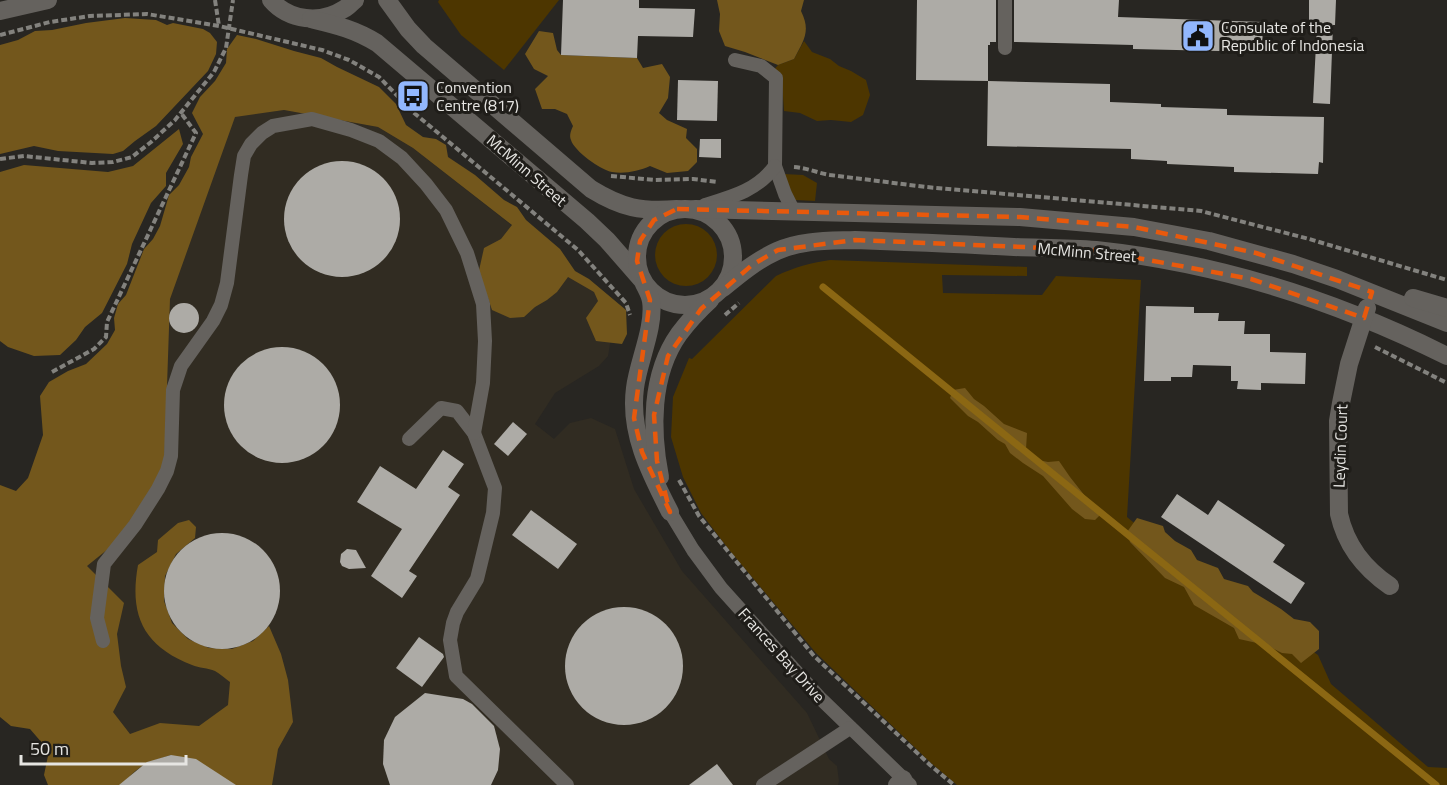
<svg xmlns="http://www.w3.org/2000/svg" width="1447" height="785" viewBox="0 0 1447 785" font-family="'Titillium Web',sans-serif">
	<rect width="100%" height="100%" fill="#282622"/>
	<path fill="#312c22" d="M284 110 378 127 413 148 616 307 608 356 599 366 555 393 535 424 554 439 570 423 591 418 615 429 634 489 682 571 807 713 829 759 837 766 839 781 838 785H83L81 564 163 303 235 116Z"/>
	<g fill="#4d3600">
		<path d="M439 0H559L504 70 461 35 438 2Z"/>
		<path d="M804 41 812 52 830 59 839 66 851 71 866 80 870 95 863 115 851 122 831 120 817 121 800 113 784 111 782 82 773 71 778 65 794 59Z"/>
		<path d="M784 174 803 175 817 183 815 201 795 200 786 187Z"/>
		<circle cx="686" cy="255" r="31"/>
		<path d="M830 260 1027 267V276L942 275 943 293 1042 295 1056 276 1141 280 1127 517 1165 549 1318 655 1331 684 1428 767 1447 768V785H957L931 763 816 653 730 551 701 513 683 477 671 437 673 397 689 358 692 359 776 276C795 267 810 263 830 260Z"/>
	</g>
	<g fill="#73571c">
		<path d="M717 0H804L801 11C811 31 804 40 794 59L778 65 745 52 725 46 719 31 720 14Z"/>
		<path d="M125 18 156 20 167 25 173 23 203 29 210 33 217 42 216 54 208 71 156 126 135 141 123 151 113 154 58 151 34 146 0 154V45L18 40 35 31 52 30 86 23Z"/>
		<path d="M539 31 553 33 557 50 561 55 637 58 643 68 662 64 670 77 668 98 659 113 667 120 687 129 686 138 697 149V162L688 171 667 173 650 166C639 171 625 174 612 172 601 170 574 151 571 140 569 135 571 131 573 126L567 114 555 109H542L535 89 548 76 534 69 525 54Z"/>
		<path d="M237 35 256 39 294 51 321 58 337 67 379 87 396 104 406 125 423 137 436 139 446 145 448 157 475 175 504 200 517 207 526 220 560 249 575 271 589 279 626 310 627 334 622 344 596 341 586 318 598 301 594 292 568 277 557 292 547 300 535 307 524 317 510 318 492 310 488 298 478 275 484 248 501 239 512 225 413 148 378 127 284 110 235 117 170 299 164 473 145 507 113 545 87 566 124 603 117 634 121 666 126 687 113 712 130 734 160 723 199 726 228 705 230 682C226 679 220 674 215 671 208 668 199 668 192 665 143 646 129 615 138 565L157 552 158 540 178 523 189 520 196 527 195 538 176 554 165 576 164 601 172 623 188 639 209 648 232 649 253 641 269 626 281 654 288 680 293 722 278 749 272 785H225L171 755C152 761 134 766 124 785H48L44 775 49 751 30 729 11 726 0 717V485L16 491 28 478 43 435 40 396 49 382 68 371 86 364 107 344 115 330 114 318 118 304 126 295 144 249 153 239 160 226 169 195 179 185 189 167 191 157 203 134 192 113 200 97 215 81 226 63 227 49Z"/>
		<path d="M179 129 183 144 166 173V186L151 203 132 244 127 264 102 313 85 327 76 340 60 355 34 356 8 347 0 341V172L24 165 108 172 133 166Z"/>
		<path d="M965 388 974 399 984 406 1004 424 1027 433 1026 449 1033 459 1048 462 1059 461 1070 477 1100 515 1095 520 1085 519 1072 509 1043 476 1023 463 1010 453 1005 444 998 440 978 422 968 416 950 398 953 390Z"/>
		<path d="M1137 518 1163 526 1165 532 1175 541 1191 550 1197 560 1218 568 1224 579 1248 586 1253 592 1281 609 1294 619 1310 622 1319 631V649L1301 663 1292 654 1282 653 1266 645 1239 639 1234 628 1194 605 1184 587 1165 578 1130 542 1127 532Z"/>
	</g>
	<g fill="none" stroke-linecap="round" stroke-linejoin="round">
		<path stroke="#8b6713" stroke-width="7" d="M823 287 1436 785"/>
	</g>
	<g fill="#adaba6">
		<path d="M563 0H639V8L695 9 693 37 638 36 637 58 561 55Z"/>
		<path d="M917 0H996V42H990V45H988V81L916 80Z"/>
		<path d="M1014 0H1119L1118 17 1263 22 1262 52 1133 49V45L1014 42Z"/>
		<path d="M1309 0H1336L1335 25H1333L1330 104 1313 103 1317 25H1309Z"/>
		<path d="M678 80 718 81 717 121 677 120Z"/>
		<path d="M988 81 1110 84V102L1161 104V107L1227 109V115L1324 117 1323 163 1319 162 1318 174 1234 172V167L1167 164V161L1131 159V149L987 146Z"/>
		<path d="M700 139H721V158L699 157Z"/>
		<circle cx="342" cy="219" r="58"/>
		<circle cx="184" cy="318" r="15"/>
		<path d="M1146 306 1194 307V313H1219L1218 321H1245L1244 334H1270V352L1306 353 1305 384 1261 383V390L1237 389 1238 381H1231V366L1193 365 1192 377H1171V381H1144Z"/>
		<circle cx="282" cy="405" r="58"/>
		<path d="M513 422 527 434 508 456 494 444Z"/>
		<path d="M443 450 464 464 448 487 460 495 409 571 417 576 402 598 371 576 402 529 357 502 380 466 416 489Z"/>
		<path d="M1177 494 1208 515 1218 500 1285 545 1273 562 1305 583 1291 604 1161 517Z"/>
		<path d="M531 510 577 544 558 569 512 535Z"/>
		<circle cx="222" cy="591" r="58"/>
		<path d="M347 549 356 550 366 568 349 569 342 566 340 562 341 554Z"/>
		<circle cx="624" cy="666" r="59"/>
		<path d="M419 637 443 654 444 657 422 687 396 668Z"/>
		<path d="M425 693 463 699 472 704 494 726 500 749 498 770 491 785H390L383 764 384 740 395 717Z"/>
		<path d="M171 755 196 759 236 785H119L147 762Z"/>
		<path d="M717 764 733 785H689Z"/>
	</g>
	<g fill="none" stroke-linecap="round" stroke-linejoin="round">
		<g stroke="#83827e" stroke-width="4" stroke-dasharray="6 3" stroke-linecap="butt">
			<path d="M215 0 219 26"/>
			<path d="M0 35 50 22 90 16 147 14 219 26 322 50 349 60 379 77 413 112 578 250 626 303 630 315"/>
			<path d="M0 159 24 156 92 163 113 162 132 157 151 142 175 120 214 72 226 48 233 0"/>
			<path d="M794 167C807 168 818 173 830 175L926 187 1201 211 1309 239 1447 280"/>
			<path d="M611 176 655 180 693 179 717 182"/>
			<path d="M725 315 739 303"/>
			<path d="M1375 347 1447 383"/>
			<path d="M52 372 94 349 106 337 107 322 196 133 181 113"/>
			<path d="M679 480 699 516 814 656 930 765 954 785"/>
		</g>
		<g stroke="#65625e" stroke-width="14">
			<path d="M1005 48V0"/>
			<path d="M735 60 761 66 776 78 775 166 785 194 794 212"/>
			<path d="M705 205C732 197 758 190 775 166"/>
			<path d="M409 439 441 408 457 411 474 433 495 488 493 513 477 579 457 612 453 623 450 640 456 676 567 785"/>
			<path d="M670 512 693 550 721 588 819 697 910 785"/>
			<path d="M103 641 97 618 104 564 135 525 158 489 167 471 171 456 173 390 181 366 213 321 221 305 227 283 241 175 244 156 251 144 262 133 273 126 312 119 351 130 379 141 402 158 426 184 446 210 467 253 483 304 485 341 483 383 474 433"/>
			<path d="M763 785 850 728"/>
		</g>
		<g stroke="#65625e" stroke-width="18">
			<path d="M271 0C289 21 321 24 344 9 348 7 351 3 355 0"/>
			<path d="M387 0 408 29 424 46 591 189C622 208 641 212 677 209"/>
			<path d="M0 11 48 0"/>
			<path d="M311 19C336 25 354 29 377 43L587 221 607 240 642 280"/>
			<circle cx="685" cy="257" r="48"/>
			<path d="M695 209 1020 217 1134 227 1209 241 1293 264 1337 279 1447 323"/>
			<path d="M644 284C647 290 650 295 651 301 655 327 638 362 635 388 629 433 650 473 670 512"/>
			<path d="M723 288C740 274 757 260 777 251 801 240 829 241 855 240 908 242 961 244 1014 247 1041 248 1069 248 1096 250 1219 263 1337 301 1447 356"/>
			<path d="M1413 298 1447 308"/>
			<path d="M1367 308 1349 364 1341 403 1338 421 1339 514C1346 546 1364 568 1390 586"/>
			<path d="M660 477C651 431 650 375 679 334 688 322 699 310 710 300"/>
			<path d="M897 785 903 779"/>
		</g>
	</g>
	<path fill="none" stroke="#e8590c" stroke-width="4.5" stroke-dasharray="12 8" stroke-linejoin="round" d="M677 209 1020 217 1134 227 1256 253 1372 292 1364 318 1251 279 1094 250 855 240 778 250 752 265 701 309 668 356 654 415 657 461 670 512 642 452 634 418 650 300 637 261 640 241 654 220Z"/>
	<defs>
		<g id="civic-square" transform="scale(1.725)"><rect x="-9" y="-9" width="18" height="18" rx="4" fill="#92b7fd" stroke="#1f1d19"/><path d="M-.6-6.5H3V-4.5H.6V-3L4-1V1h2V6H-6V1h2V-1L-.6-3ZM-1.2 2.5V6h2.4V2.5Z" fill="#111"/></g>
		<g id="bus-square" transform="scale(1.725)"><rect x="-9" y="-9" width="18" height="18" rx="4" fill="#92b7fd" stroke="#1f1d19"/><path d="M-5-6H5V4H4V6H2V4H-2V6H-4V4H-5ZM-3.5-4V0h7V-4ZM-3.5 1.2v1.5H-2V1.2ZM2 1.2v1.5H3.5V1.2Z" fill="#111"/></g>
	</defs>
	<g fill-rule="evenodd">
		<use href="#civic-square" x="1198" y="36"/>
		<use href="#bus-square" x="413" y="96"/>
	</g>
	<g text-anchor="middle" stroke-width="6" stroke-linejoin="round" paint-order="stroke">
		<g font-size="16" fill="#e6e5e2" stroke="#1f1d19" text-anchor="start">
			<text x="1221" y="33">Consulate of the<tspan x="1221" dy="18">Republic of Indonesia</tspan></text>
			<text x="436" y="93">Convention<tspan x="436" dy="18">Centre (817)</tspan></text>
		</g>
		<g font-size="16" fill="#e6e5e2" stroke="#1f1d19">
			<text transform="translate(527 170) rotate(41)" y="6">McMinn Street</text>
			<text transform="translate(1087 252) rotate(5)" y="6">McMinn Street</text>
			<text transform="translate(1340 446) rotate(-88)" y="6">Leydin Court</text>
			<text transform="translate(782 655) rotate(48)" y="6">Frances Bay Drive</text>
		</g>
	</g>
	<path d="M21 755v9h165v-9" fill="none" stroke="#e6e5e2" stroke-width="3"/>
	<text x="30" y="755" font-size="18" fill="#e6e5e2" stroke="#1f1d19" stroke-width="4.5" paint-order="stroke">50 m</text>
</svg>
